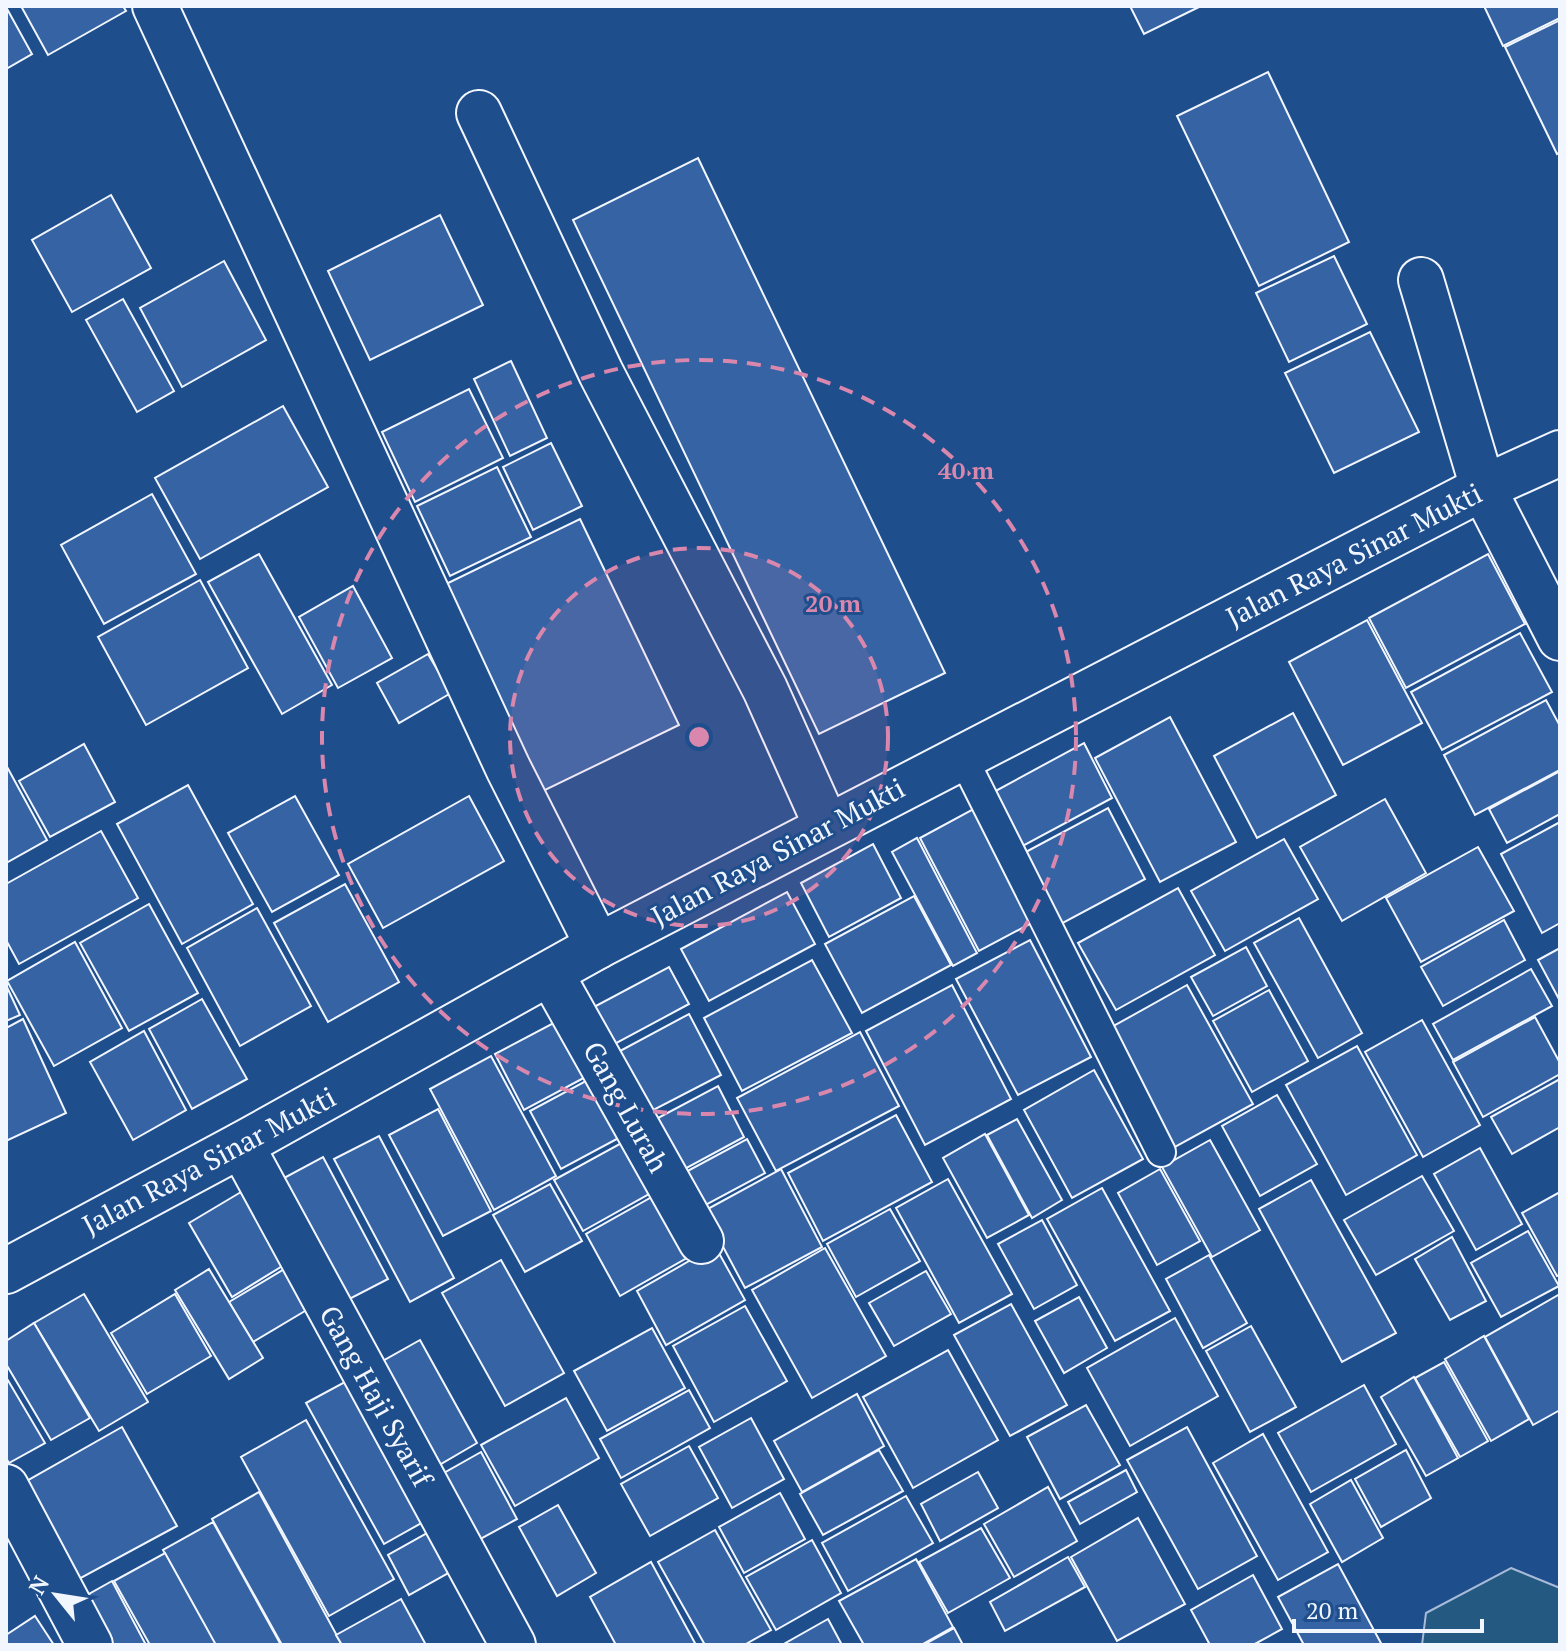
<svg xmlns="http://www.w3.org/2000/svg" width="1566" height="1651" viewBox="0 0 1566 1651" font-family="'PT Serif',serif">
	<rect width="100%" height="100%" fill="#1f4e8c"/>
	<path fill="#245a82" stroke="#a8bbd7" stroke-width="2" d="M1511 1568 1560 1588V1645H1422L1426 1613Z"/>
	<g fill="#3563a3" stroke="#f2f6ff" stroke-width="2">
		<path d="M21 6H123L126 11 48 55Z"/>
		<path d="M1130 6H1201L1144 34Z"/>
		<path d="M1484 6H1560V18L1503 46Z"/>
		<path d="M6 7 32 54 6 69Z"/>
		<path d="M1560 20V152L1557 154 1505 47Z"/>
		<path d="M1268 72 1349 242 1259 286 1177 116Z"/>
		<path d="M698 158 945 673 819 734 573 220Z"/>
		<path d="M111 195 151 268 72 312 32 240Z"/>
		<path d="M440 215 483 305 370 360 328 271Z"/>
		<path d="M1334 256 1367 324 1289 362 1256 293Z"/>
		<path d="M224 261 266 340 182 387 140 308Z"/>
		<path d="M123 299 174 391 137 412 86 320Z"/>
		<path d="M1370 332 1419 432 1334 473 1285 373Z"/>
		<path d="M511 361 547 438 510 456 474 379Z"/>
		<path d="M469 389 503 458 415 502 382 432Z"/>
		<path d="M283 406 328 487 200 559 155 478Z"/>
		<path d="M551 443 582 506 533 530 503 467Z"/>
		<path d="M497 467 531 537 450 576 417 506Z"/>
		<path d="M152 494 196 574 104 624 61 545Z"/>
		<path d="M580 519 679 725 543 791 444 585Z"/>
		<path d="M259 554 332 685 282 714 208 582Z"/>
		<path d="M1488 554 1525 624 1406 688 1369 618Z"/>
		<path d="M200 580 248 668 146 725 98 637Z"/>
		<path d="M353 586 392 658 338 688 299 617Z"/>
		<path d="M1367 620 1422 723 1343 765 1289 662Z"/>
		<path d="M1520 633 1552 692 1442 750 1411 692Z"/>
		<path d="M428 654 451 693 399 723 377 683Z"/>
		<path d="M1546 700 1560 726V770L1475 815 1444 755Z"/>
		<path d="M1293 713 1336 795 1257 838 1214 756Z"/>
		<path d="M1170 717 1236 842 1160 882 1095 758Z"/>
		<path d="M1084 743 1112 798 1019 848 990 794Z"/>
		<path d="M84 744 115 802 50 837 19 781Z"/>
		<path d="M6 765 47 840 6 863Z"/>
		<path d="M1560 771V814L1507 843 1489 809Z"/>
		<path d="M188 785 253 904 182 944 117 824Z"/>
		<path d="M295 796 339 875 272 912 228 833Z"/>
		<path d="M469 796 504 861 383 928 348 864Z"/>
		<path d="M1385 799 1426 873 1342 921 1300 847Z"/>
		<path d="M979 806 1039 919 979 951 920 838Z"/>
		<path d="M1108 808 1145 879 1059 925 1022 854Z"/>
		<path d="M1560 822V923L1542 933 1501 854Z"/>
		<path d="M101 831 138 898 19 964 6 940V884Z"/>
		<path d="M917 838 977 953 953 966 892 852Z"/>
		<path d="M1284 839 1318 899 1225 951 1191 891Z"/>
		<path d="M873 844 901 898 829 937 801 883Z"/>
		<path d="M1478 847 1514 911 1421 962 1386 898Z"/>
		<path d="M345 884 399 982 328 1022 274 923Z"/>
		<path d="M1178 888 1215 955 1116 1010 1078 943Z"/>
		<path d="M787 892 815 944 709 1001 681 949Z"/>
		<path d="M914 896 951 965 862 1013 825 944Z"/>
		<path d="M149 904 198 993 129 1031 80 943Z"/>
		<path d="M257 908 311 1006 240 1046 187 948Z"/>
		<path d="M1299 918 1362 1033 1318 1058 1254 943Z"/>
		<path d="M1504 920 1525 960 1443 1006 1421 967Z"/>
		<path d="M1030 940 1091 1057 1018 1095 956 979Z"/>
		<path d="M75 942 122 1028 54 1066 7 981Z"/>
		<path d="M1246 947 1267 986 1213 1016 1191 977Z"/>
		<path d="M1560 948V1001L1538 960Z"/>
		<path d="M812 960 852 1033 742 1091 704 1018Z"/>
		<path d="M669 967 689 1004 596 1054 577 1016Z"/>
		<path d="M1531 969 1552 1006 1453 1060 1433 1024Z"/>
		<path d="M6 985 20 1015 6 1021Z"/>
		<path d="M952 985 1011 1099 925 1145 866 1031Z"/>
		<path d="M1187 985 1253 1104 1175 1147 1110 1028Z"/>
		<path d="M1269 990 1308 1061 1252 1092 1213 1021Z"/>
		<path d="M202 999 247 1079 192 1109 149 1029Z"/>
		<path d="M689 1014 721 1075 638 1118 607 1058Z"/>
		<path d="M565 1017 593 1073 524 1110 495 1054Z"/>
		<path d="M1535 1017 1560 1063V1074L1483 1117 1453 1062Z"/>
		<path d="M23 1019 66 1113 6 1141V1028Z"/>
		<path d="M1422 1020 1480 1125 1423 1157 1365 1052Z"/>
		<path d="M144 1031 186 1110 133 1140 90 1062Z"/>
		<path d="M860 1032 899 1106 776 1171 737 1098Z"/>
		<path d="M1357 1046 1417 1155 1346 1195 1286 1085Z"/>
		<path d="M491 1056 556 1176 494 1210 430 1089Z"/>
		<path d="M1094 1070 1143 1159 1072 1198 1024 1110Z"/>
		<path d="M597 1075 628 1133 561 1169 530 1111Z"/>
		<path d="M1560 1079V1127L1512 1154 1491 1117Z"/>
		<path d="M718 1086 744 1137 668 1178 641 1127Z"/>
		<path d="M1277 1095 1317 1164 1260 1196 1222 1126Z"/>
		<path d="M438 1109 491 1211 443 1236 389 1135Z"/>
		<path d="M896 1115 932 1182 823 1241 788 1173Z"/>
		<path d="M1017 1119 1062 1200 1032 1218 987 1135Z"/>
		<path d="M985 1134 1029 1215 987 1238 943 1158Z"/>
		<path d="M636 1135 665 1185 583 1231 554 1180Z"/>
		<path d="M379 1136 454 1278 410 1302 334 1159Z"/>
		<path d="M747 1139 765 1173 700 1208 682 1174Z"/>
		<path d="M1210 1140 1260 1230 1212 1257 1162 1167Z"/>
		<path d="M1480 1148 1522 1224 1476 1250 1434 1174Z"/>
		<path d="M323 1157 388 1279 334 1307 271 1185Z"/>
		<path d="M781 1169 822 1247 745 1288 704 1211Z"/>
		<path d="M1160 1169 1200 1241 1157 1265 1118 1193Z"/>
		<path d="M1422 1176 1454 1231 1376 1275 1344 1220Z"/>
		<path d="M948 1179 1012 1294 959 1323 896 1208Z"/>
		<path d="M1311 1180 1396 1333 1342 1362 1259 1209Z"/>
		<path d="M550 1184 582 1241 525 1272 493 1215Z"/>
		<path d="M1102 1188 1170 1311 1115 1341 1047 1219Z"/>
		<path d="M666 1189 701 1250 620 1296 586 1234Z"/>
		<path d="M241 1192 284 1265 232 1297 189 1223Z"/>
		<path d="M1560 1192V1275L1557 1276 1522 1213Z"/>
		<path d="M890 1209 920 1261 856 1297 827 1244Z"/>
		<path d="M1042 1220 1077 1285 1034 1309 998 1244Z"/>
		<path d="M1528 1231 1559 1286 1501 1317 1471 1263Z"/>
		<path d="M1452 1237 1486 1301 1450 1320 1415 1259Z"/>
		<path d="M715 1246 745 1300 666 1345 637 1291Z"/>
		<path d="M825 1248 886 1356 812 1398 752 1290Z"/>
		<path d="M1209 1255 1247 1323 1203 1348 1166 1279Z"/>
		<path d="M501 1260 564 1373 505 1406 442 1293Z"/>
		<path d="M286 1268 310 1308 253 1342 229 1302Z"/>
		<path d="M209 1269 263 1358 229 1379 175 1290Z"/>
		<path d="M926 1271 951 1314 894 1346 869 1303Z"/>
		<path d="M84 1294 148 1402 99 1431 34 1323Z"/>
		<path d="M175 1294 211 1356 147 1394 111 1333Z"/>
		<path d="M1560 1294V1410L1533 1425 1485 1337Z"/>
		<path d="M1079 1297 1107 1348 1064 1373 1035 1321Z"/>
		<path d="M1011 1304 1067 1405 1010 1436 954 1335Z"/>
		<path d="M745 1306 787 1381 714 1422 673 1346Z"/>
		<path d="M1175 1318 1218 1396 1130 1446 1087 1368Z"/>
		<path d="M34 1323 90 1418 51 1440 6 1364V1341Z"/>
		<path d="M1251 1326 1296 1407 1250 1432 1206 1351Z"/>
		<path d="M652 1328 685 1388 607 1431 574 1371Z"/>
		<path d="M1484 1336 1529 1419 1491 1441 1445 1359Z"/>
		<path d="M420 1340 477 1443 422 1475 365 1371Z"/>
		<path d="M948 1350 998 1440 913 1488 863 1397Z"/>
		<path d="M1444 1362 1488 1441 1460 1457 1415 1378Z"/>
		<path d="M356 1376 434 1516 384 1544 306 1403Z"/>
		<path d="M6 1377 45 1443 9 1463 6 1458Z"/>
		<path d="M1414 1377 1458 1458 1426 1476 1381 1397Z"/>
		<path d="M1364 1385 1396 1444 1311 1492 1278 1433Z"/>
		<path d="M689 1390 710 1428 621 1478 600 1439Z"/>
		<path d="M857 1394 884 1446 802 1492 774 1441Z"/>
		<path d="M566 1398 599 1458 515 1506 481 1445Z"/>
		<path d="M1086 1405 1120 1465 1060 1499 1027 1437Z"/>
		<path d="M751 1418 784 1479 732 1508 699 1447Z"/>
		<path d="M306 1420 394 1579 329 1616 241 1457Z"/>
		<path d="M122 1427 177 1526 79 1579 25 1482Z"/>
		<path d="M1187 1427 1257 1556 1198 1589 1127 1460Z"/>
		<path d="M1263 1434 1328 1552 1278 1580 1213 1463Z"/>
		<path d="M689 1446 718 1498 650 1536 621 1484Z"/>
		<path d="M879 1450 903 1491 823 1535 800 1494Z"/>
		<path d="M1406 1450 1431 1498 1381 1527 1355 1479Z"/>
		<path d="M481 1452 517 1519 464 1548 428 1482Z"/>
		<path d="M1126 1470 1137 1492 1080 1524 1068 1502Z"/>
		<path d="M978 1472 998 1508 940 1541 921 1504Z"/>
		<path d="M1351 1480 1383 1538 1342 1562 1310 1504Z"/>
		<path d="M1048 1487 1077 1541 1014 1577 984 1524Z"/>
		<path d="M259 1492 342 1645H282L212 1519Z"/>
		<path d="M780 1493 805 1539 744 1573 719 1527Z"/>
		<path d="M906 1496 933 1543 848 1591 822 1543Z"/>
		<path d="M558 1505 596 1573 557 1596 519 1527Z"/>
		<path d="M1138 1518 1185 1604 1117 1641 1071 1557Z"/>
		<path d="M213 1522 281 1645H215L163 1550Z"/>
		<path d="M445 1523 466 1563 409 1595 388 1555Z"/>
		<path d="M981 1528 1010 1578 948 1613 919 1562Z"/>
		<path d="M715 1530 771 1630 744 1645H705L658 1562Z"/>
		<path d="M812 1540 841 1593 776 1630 746 1577Z"/>
		<path d="M165 1553 216 1645H150L114 1581Z"/>
		<path d="M1068 1557 1085 1587 1005 1631 990 1602Z"/>
		<path d="M916 1559 953 1627 921 1645H864L839 1601Z"/>
		<path d="M651 1562 696 1645H616L590 1597Z"/>
		<path d="M1338 1564 1382 1645H1304L1278 1597Z"/>
		<path d="M1253 1575 1282 1629 1253 1645H1210L1191 1610Z"/>
		<path d="M112 1581 146 1645H95L73 1603Z"/>
		<path d="M401 1599 426 1645H342L336 1635Z"/>
		<path d="M35 1616 54 1645H6V1635Z"/>
		<path d="M828 1619 842 1645H782Z"/>
		<path d="M954 1628 963 1645H923Z"/>
	</g>
	<g fill="none" stroke-linecap="round" stroke-linejoin="round">
		<g stroke="#f2f6ff" stroke-width="32">
			<path id="lane" d="M962 756 1161 1152"/>
		</g>
		<g stroke="#f2f6ff" stroke-width="48">
			<g id="street">
				<path d="M155 6 508 768 598 946"/>
				<path d="M479 113 601 373 765 689 826 825"/>
				<path d="M1421 280 1483 488 1560 638"/>
				<path d="M551 974 701 1241"/>
				<path d="M241 1145 513 1645"/>
				<path d="M6 1487 90 1645"/>
			</g>
		</g>
		<g stroke="#f2f6ff" stroke-width="48">
			<path id="highway" d="M6 1271 241 1145 598 946 1483 488 1560 453"/>
		</g>
		<use href="#lane" stroke="#1f4e8c" stroke-width="28"/>
		<use href="#street" stroke="#1f4e8c" stroke-width="44"/>
		<use href="#highway" stroke="#1f4e8c" stroke-width="44"/>
	</g>
	<circle cx="699" cy="737" r="189" fill="#da87ad" fill-opacity=".12"/>
	<g fill="none" stroke="#da87ad" stroke-width="4" stroke-dasharray="14 10">
		<circle cx="699" cy="737" r="189"/>
		<circle cx="699" cy="737" r="377"/>
	</g>
	<g text-anchor="middle" stroke-width="6" stroke-linejoin="round" paint-order="stroke">
		<g font-size="28" fill="#f2f6ff" stroke="#1f4e8c">
			<text transform="translate(1354 555) rotate(-27)" y="10">Jalan Raya Sinar Mukti</text>
			<text transform="translate(778 852) rotate(-28)" y="10">Jalan Raya Sinar Mukti</text>
			<text transform="translate(626 1107) rotate(61)" y="10">Gang Lurah</text>
			<text transform="translate(209 1161) rotate(-28)" y="10">Jalan Raya Sinar Mukti</text>
			<text transform="translate(376 1396) rotate(61)" y="10">Gang Haji Syarif</text>
		</g>
	</g>
	<circle cx="699" cy="737" r="12" fill="#da87ad" stroke="#1f4e8c" stroke-width="4"/>
	<g font-size="24" text-anchor="middle" font-weight="bold" fill="#da87ad" stroke="#1f4e8c" stroke-width="6" stroke-linejoin="round" paint-order="stroke">
		<text x="966" y="479">40 m</text>
		<text x="833" y="612">20 m</text>
	</g>
	<rect width="1566" height="1651" fill="none" stroke="#f2f6ff" stroke-width="16"/>
	<g transform="translate(56 1595) rotate(300)" stroke="#1f4e8c" stroke-width="6" paint-order="stroke">
	<path d="M0-6L14 30L0 20L-14 30Z" fill="#f2f6ff"/>
	<text y="-12" font-size="22" font-weight="bold" text-anchor="middle" fill="#f2f6ff">N</text>
	</g>
	<path d="M1294 1619v12h188v-12" fill="none" stroke="#f2f6ff" stroke-width="4"/>
	<text x="1306" y="1619" font-size="24" fill="#f2f6ff" stroke="#1f4e8c" stroke-width="6" paint-order="stroke">20 m</text>
</svg>
